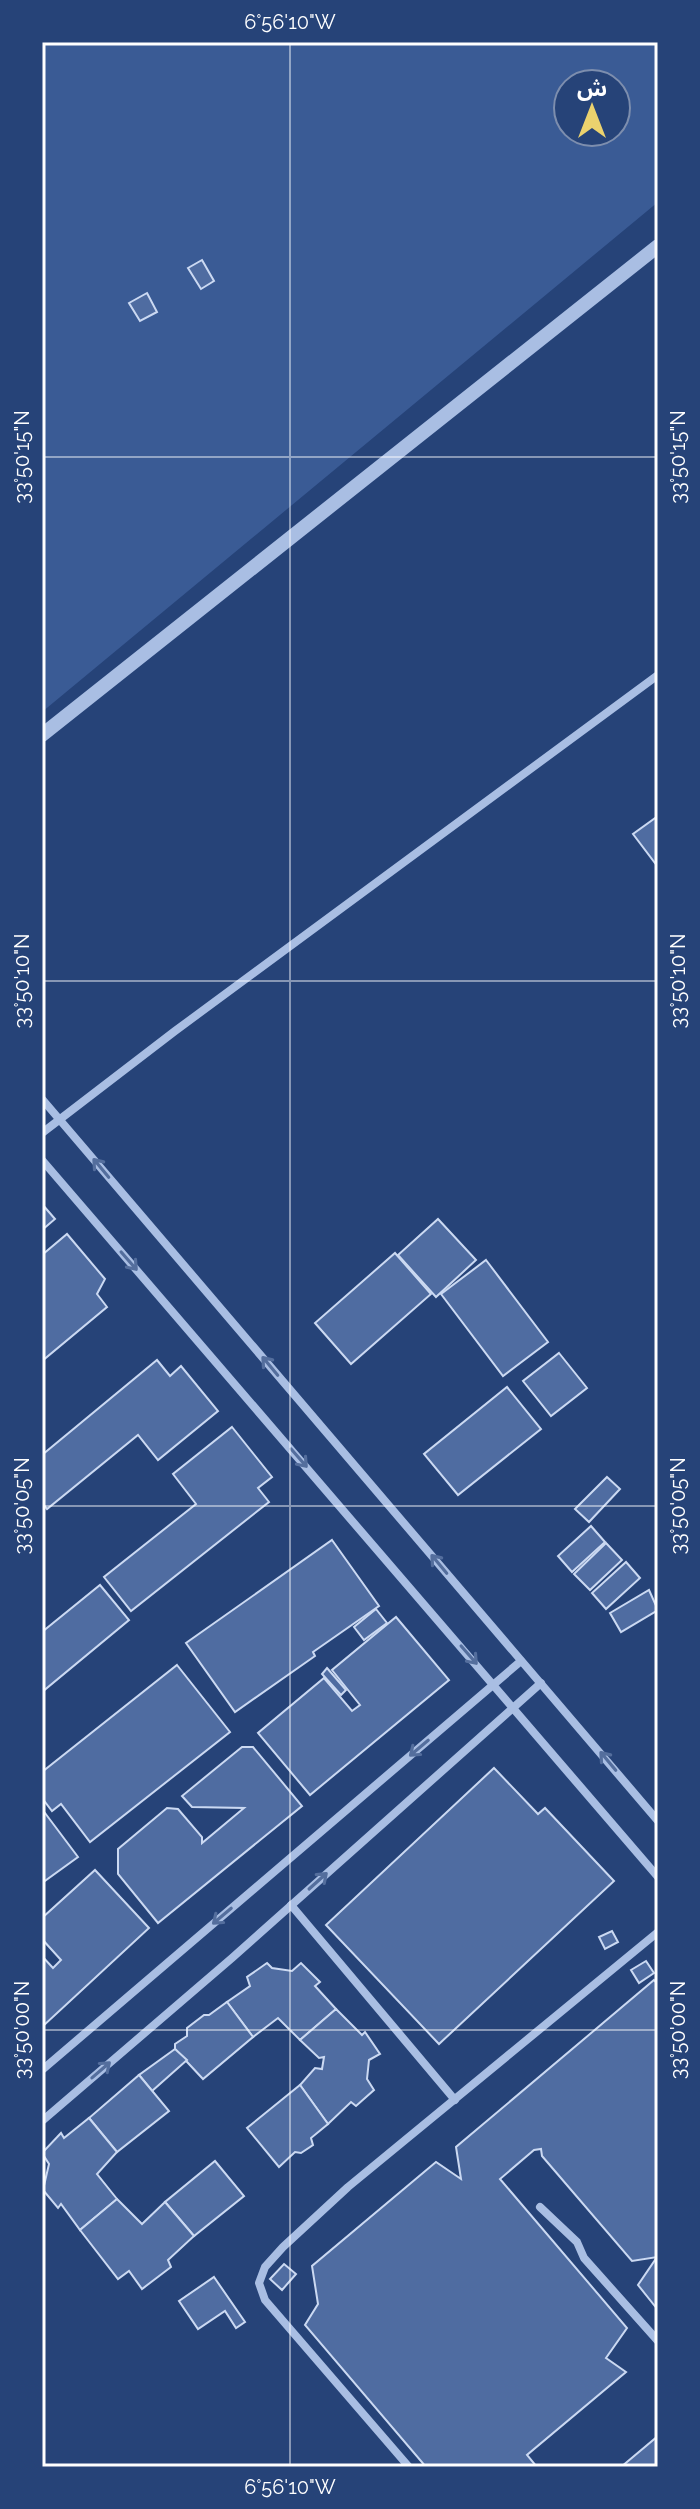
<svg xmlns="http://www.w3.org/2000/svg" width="700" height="2509" viewBox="0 0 700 2509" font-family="Raleway,'Noto Sans Arabic',sans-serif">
	<rect width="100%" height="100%" fill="#264378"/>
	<path fill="#3a5b95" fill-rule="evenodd" d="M42 42H658V202L42 712ZM568 84H616V132H568Z"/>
	<g fill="#4f6ca1" stroke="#cbd9f2" stroke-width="2">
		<path d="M202 260 214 281 201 289 188 268Z"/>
		<path d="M147 293 157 312 140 321 129 303Z"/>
		<path d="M658 816V867L633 834Z"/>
		<path d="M42 1204 55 1219 42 1230Z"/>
		<path d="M438 1219 476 1260 436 1297 398 1255Z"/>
		<path d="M67 1234 105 1279 97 1294 107 1307 42 1361V1255Z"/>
		<path d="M395 1253 431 1294 351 1364 315 1323Z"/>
		<path d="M486 1260 548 1342 503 1376 441 1294Z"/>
		<path d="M559 1353 587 1388 551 1416 523 1381Z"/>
		<path d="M157 1360 170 1376 181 1366 218 1411 158 1460 138 1435 47 1509 42 1503V1455Z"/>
		<path d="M507 1387 541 1429 458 1495 424 1454Z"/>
		<path d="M232 1427 272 1477 258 1488 269 1502 131 1611 104 1577 196 1504 173 1474Z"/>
		<path d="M607 1477 620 1489 589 1522 575 1509Z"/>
		<path d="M591 1526 605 1542 572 1572 558 1556Z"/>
		<path d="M332 1540 379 1606 313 1652 315 1656 235 1712 186 1643Z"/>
		<path d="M606 1543 622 1560 590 1590 574 1574Z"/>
		<path d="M626 1562 640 1578 606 1609 592 1593Z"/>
		<path d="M100 1585 129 1620 42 1692V1632Z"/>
		<path d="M649 1590 658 1610 621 1632 610 1613Z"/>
		<path d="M376 1609 387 1623 364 1640 354 1627Z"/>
		<path d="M396 1617 449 1680 310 1795 258 1733 324 1678 352 1711 360 1705 332 1670Z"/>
		<path d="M177 1665 230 1732 90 1842 61 1804 52 1811 42 1798V1772Z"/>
		<path d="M327 1668 346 1690 341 1695 322 1674Z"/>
		<path d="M242 1747H253L302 1806 158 1923 118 1874V1849L167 1808 178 1809 202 1837V1843L244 1808 192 1807 182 1796Z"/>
		<path d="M494 1768 538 1814 545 1808 614 1881 439 2044 326 1925Z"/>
		<path d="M42 1809 78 1857 42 1883Z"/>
		<path d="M95 1870 149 1928 42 2027V1956L53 1968 61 1960 42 1939V1918Z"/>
		<path d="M612 1931 618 1942 605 1949 599 1937Z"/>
		<path d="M646 1961 654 1973 639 1983 631 1970Z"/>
		<path d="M267 1963 272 1968 292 1971 301 1963 320 1982 315 1986 336 2009 300 2040 278 2018 253 2037 227 2002 250 1986 247 1977Z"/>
		<path d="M654 1980 658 1985V2310L638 2285 657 2257 632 2261 542 2156 541 2149 534 2150 500 2179 627 2328 606 2358 626 2372 527 2455 537 2467H426L305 2325 318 2304 312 2266 436 2162 461 2179 456 2147Z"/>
		<path d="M227 2002 253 2037 203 2079 175 2049V2044L187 2036V2028L204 2015H209Z"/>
		<path d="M336 2009 362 2035 365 2032 380 2054 369 2060 367 2079 374 2090 356 2106 351 2102 328 2124 300 2085 315 2068 322 2069 324 2057 319 2058 300 2040Z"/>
		<path d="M175 2049 187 2060 152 2091 139 2075Z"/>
		<path d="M139 2075 169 2111 117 2152 89 2118Z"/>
		<path d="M300 2085 328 2124 311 2138 313 2145 301 2153 295 2152 279 2167 247 2128Z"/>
		<path d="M89 2118 117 2152 97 2174 117 2199 80 2230 61 2204 58 2208 43 2190 49 2164 42 2153 61 2133 64 2138Z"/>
		<path d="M215 2161 244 2196 194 2236 165 2202Z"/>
		<path d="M117 2199 142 2224 165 2202 194 2236 168 2260 171 2267 142 2289 129 2271 118 2279 80 2230Z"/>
		<path d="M284 2264 296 2274 282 2290 270 2279Z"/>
		<path d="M214 2277 245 2322 236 2328 225 2311 198 2329 179 2301Z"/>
		<path d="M658 2436V2467H621Z"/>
	</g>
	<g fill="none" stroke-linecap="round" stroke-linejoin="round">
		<g stroke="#a9bee3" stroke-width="8">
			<path d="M42 1099 658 1821"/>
			<path d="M42 1133 175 1031 658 675"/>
			<path d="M42 1160 658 1877"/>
			<path d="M291 1905 455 2100"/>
			<path d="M42 2070 521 1661"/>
			<path d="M42 2121 232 1958 541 1683"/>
			<path d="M540 2207 577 2242 584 2258 658 2341"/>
			<path d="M409 2467 265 2300 259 2283 265 2267 283 2247 348 2187 658 1932"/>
		</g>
		<path stroke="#a9bee3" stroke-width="14" d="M42 735 658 246"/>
	</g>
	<defs><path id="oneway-shaft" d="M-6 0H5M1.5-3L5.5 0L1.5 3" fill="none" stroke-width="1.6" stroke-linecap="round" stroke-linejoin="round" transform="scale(2)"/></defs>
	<g stroke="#546e9d">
		<use href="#oneway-shaft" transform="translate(101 1168) rotate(-130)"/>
		<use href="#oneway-shaft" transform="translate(129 1261) rotate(49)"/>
		<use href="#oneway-shaft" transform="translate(270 1366) rotate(-130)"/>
		<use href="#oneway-shaft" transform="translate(299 1458) rotate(49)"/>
		<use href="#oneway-shaft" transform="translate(439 1564) rotate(-130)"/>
		<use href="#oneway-shaft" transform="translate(469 1655) rotate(49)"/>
		<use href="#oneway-shaft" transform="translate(419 1748) rotate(140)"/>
		<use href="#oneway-shaft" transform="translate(608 1761) rotate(-130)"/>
		<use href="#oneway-shaft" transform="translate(318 1881) rotate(-42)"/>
		<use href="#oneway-shaft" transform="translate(222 1916) rotate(140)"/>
		<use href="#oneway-shaft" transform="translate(101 2070) rotate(-41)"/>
	</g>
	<path fill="none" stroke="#fff" stroke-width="2" stroke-opacity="0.45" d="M290 42V2467M42 457H658M42 981H658M42 1506H658M42 2030H658"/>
	<rect width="700" height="2509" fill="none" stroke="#264378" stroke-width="88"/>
	<g transform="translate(592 108)"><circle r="38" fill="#264378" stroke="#7d8eae" stroke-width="2"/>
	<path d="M0-6L14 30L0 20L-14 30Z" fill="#ebd26e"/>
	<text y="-12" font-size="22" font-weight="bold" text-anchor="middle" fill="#ffffff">ش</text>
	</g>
	<rect x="44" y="44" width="612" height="2421" fill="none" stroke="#fff" stroke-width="3"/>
	<g font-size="20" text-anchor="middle" fill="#fff">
		<text x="290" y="29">6°56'10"W</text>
		<text transform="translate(22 457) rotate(-90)" y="7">33°50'15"N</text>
		<text transform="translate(678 457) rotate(-90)" y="7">33°50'15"N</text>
		<text transform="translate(22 981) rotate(-90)" y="7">33°50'10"N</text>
		<text transform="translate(678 981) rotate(-90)" y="7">33°50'10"N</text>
		<text transform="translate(22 1506) rotate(-90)" y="7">33°50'05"N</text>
		<text transform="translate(678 1506) rotate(-90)" y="7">33°50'05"N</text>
		<text transform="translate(22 2030) rotate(-90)" y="7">33°50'00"N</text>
		<text transform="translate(678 2030) rotate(-90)" y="7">33°50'00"N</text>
		<text x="290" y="2494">6°56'10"W</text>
	</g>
</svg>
